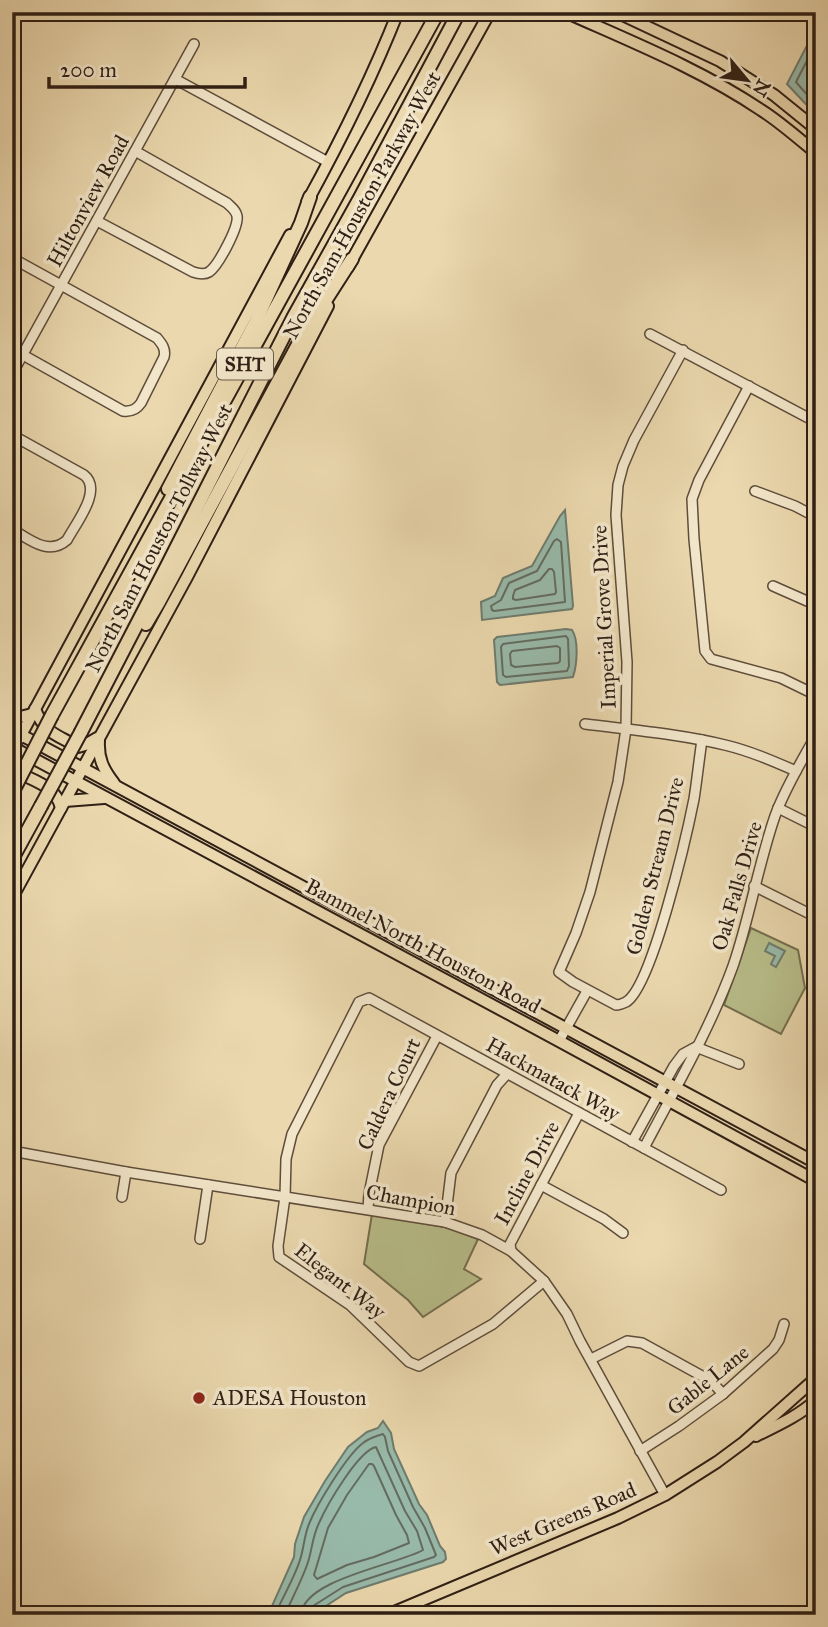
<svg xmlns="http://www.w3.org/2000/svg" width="828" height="1627" viewBox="0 0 828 1627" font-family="'IM FELL Great Primer',serif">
	<rect width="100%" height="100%" fill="#ebd8ae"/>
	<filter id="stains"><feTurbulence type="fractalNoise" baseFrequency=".00286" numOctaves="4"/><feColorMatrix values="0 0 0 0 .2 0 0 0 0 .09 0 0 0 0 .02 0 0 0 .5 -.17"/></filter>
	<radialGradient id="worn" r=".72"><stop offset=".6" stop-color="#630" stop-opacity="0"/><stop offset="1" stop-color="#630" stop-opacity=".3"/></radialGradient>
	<g fill="#b8be8a" stroke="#746e50" stroke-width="2">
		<path d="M751 928 798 950 805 988 781 1034 724 1005Z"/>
		<path d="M372 1214 450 1228 478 1239 464 1269 481 1279 423 1317 408 1300 364 1264Z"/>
	</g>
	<g fill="#98baaa" stroke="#6e7c6e" stroke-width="2">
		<path d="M816 21V115L787 84 814 32Z"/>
		<path d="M565 510 573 606 572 609 482 620 481 602 495 596 503 578 532 566 560 516Z"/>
		<path d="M566 629 572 630C579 640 577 665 573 677L500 685 497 682 494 640 497 637Z"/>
		<path d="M769 943 785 951 776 967 771 964 775 956 765 951Z"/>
		<path d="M383 1421 391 1433 394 1449 419 1504 427 1515 440 1546 445 1552 446 1559 443 1562 346 1593 312 1615H268L294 1557 295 1544 304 1517 325 1481 348 1447 367 1432 378 1428Z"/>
	</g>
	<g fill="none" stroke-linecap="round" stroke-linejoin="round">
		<g stroke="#646c60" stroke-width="2">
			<path d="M816 43 796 82 816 105"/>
			<path d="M557 539 561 542 565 602 494 611 492 610 491 606 501 600 509 583 537 571 554 541Z"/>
			<path d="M549 569H552L554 572 556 592 555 594 516 600 513 599V596L515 590 540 580Z"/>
			<path d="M566 636 568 639 569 666 567 671 506 677 503 675 501 647 503 644Z"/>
			<path d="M557 646 560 648V661L558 663 515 667 511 665 510 654 512 651Z"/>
			<path d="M369 1464H372L374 1466 396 1515 407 1535 409 1543 374 1557 347 1565 317 1579 314 1575 328 1528 347 1495Z"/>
			<path d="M275 1615C283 1596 294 1579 300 1560 304 1548 304 1536 309 1524 317 1504 347 1455 363 1443 369 1438 376 1436 383 1434L385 1437 388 1451 413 1507 425 1528 436 1555 434 1557 343 1587 313 1606 310 1615"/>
			<path d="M285 1615C292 1598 301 1582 307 1565 312 1552 312 1537 319 1523 327 1505 358 1451 376 1447L405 1511 417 1531 423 1550C397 1565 303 1579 301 1615"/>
		</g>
		<g stroke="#5e4d3b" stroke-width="12">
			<g id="minor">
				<path d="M175 79 328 162"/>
				<path d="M97 221 193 272C199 274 204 275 209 272 218 266 239 227 237 216 236 210 231 207 227 203L135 151"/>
				<path d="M12 258 157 338C162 344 166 349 164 357L141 403C137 409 131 412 123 411L23 355"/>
				<path d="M650 334 816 422"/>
				<path d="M683 350 634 440 623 466 618 485 616 515 627 662 626 729 618 782 590 892 576 933 559 972 573 982 616 1005C618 1005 624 1003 626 1002 652 987 687 834 694 799 697 780 699 760 702 740"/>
				<path d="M12 374 194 44"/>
				<path d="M749 386 699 480 692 499 694 539 705 651 711 659 781 678 816 695"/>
				<path d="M12 435 84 475C103 490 76 523 67 540 49 556 30 540 12 529"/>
				<path d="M755 491 795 506 816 517"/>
				<path d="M773 586 816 605"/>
				<path d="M585 724C632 730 679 734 725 745 750 751 773 761 796 771"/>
				<path d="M778 808 816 827"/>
				<path d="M754 886 816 917"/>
				<path d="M559 1041 587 991"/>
				<path d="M696 1047 739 1064"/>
				<path d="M632 1142 674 1066 683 1054 694 1048"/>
				<path d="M644 1148C675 1089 710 1029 733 966 750 917 758 865 775 816 785 788 802 761 816 735"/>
				<path d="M12 1151 126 1172 445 1222 482 1235 511 1251 544 1281 567 1314 580 1341 665 1495"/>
				<path d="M541 1185 604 1219 623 1233"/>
				<path d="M122 1197 126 1172"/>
				<path d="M368 1209 369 1194 379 1145 437 1036"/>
				<path d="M445 1222 451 1173 497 1085 507 1074"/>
				<path d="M200 1239 208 1185"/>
				<path d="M511 1251 510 1244 579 1113"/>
				<path d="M544 1281 493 1324 419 1366 409 1362 350 1305 279 1257 278 1246 285 1197 286 1159 292 1134 359 1002 369 998 721 1190"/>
				<path d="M591 1359 627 1341 642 1343 711 1381 723 1394"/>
				<path d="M640 1451 679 1426 723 1394 773 1349 779 1340 784 1324"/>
			</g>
		</g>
		<g stroke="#2f1f15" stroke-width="14">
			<g id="major">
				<path d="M565 12C632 42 700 69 761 110 780 122 798 138 816 153"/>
				<path d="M616 12 720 61 774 95 816 129"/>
				<path d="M307 202C341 140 372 78 398 12"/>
				<path d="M348 267 490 12"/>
				<path d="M35 709C45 734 56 734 78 747L85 745 97 738"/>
				<path d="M12 719 32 714"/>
				<path d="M12 730 816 1163"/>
				<path d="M19 739 290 235"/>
				<path d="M99 741C98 758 103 769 114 783"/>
				<path d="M12 747 559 1041 816 1181"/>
				<path d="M12 772H17C36 782 56 786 61 808"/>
				<path d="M65 801 104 798"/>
				<path d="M12 898 187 577 328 306"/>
				<path d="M756 1436C776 1426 799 1416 816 1400"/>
				<path d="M387 1615 618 1518 665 1495 717 1462 744 1442 816 1378"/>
			</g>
		</g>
		<g stroke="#2f1f15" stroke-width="16">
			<g id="highway">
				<path d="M168 489 256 321 301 223 310 197"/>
				<path d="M146 624 159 602 302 337 352 259"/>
				<path d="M52 715 438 12"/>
				<path d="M81 732 166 568 293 318 360 198 459 12"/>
				<path d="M12 859 41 806"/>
			</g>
		</g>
		<use href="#minor" stroke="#f2e6ca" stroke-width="9"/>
		<use href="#major" stroke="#ebd8ae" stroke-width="10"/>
		<use href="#highway" stroke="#ebd8ae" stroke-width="12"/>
		<g stroke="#2f1f15" stroke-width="16" stroke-linecap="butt">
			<g id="highway-bridge">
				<path d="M12 793 52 715"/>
				<path d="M41 806 81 732"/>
			</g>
		</g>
		<use href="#highway-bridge" stroke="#ebd8ae" stroke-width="12"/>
	</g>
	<circle fill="#8f2418" stroke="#f2e6ca" stroke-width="2.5" cx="199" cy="1398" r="7"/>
	<g text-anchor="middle" stroke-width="7" stroke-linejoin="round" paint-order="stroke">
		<rect fill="#f2e6ca" stroke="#6a5b4b" stroke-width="2" x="217" y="348.5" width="56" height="31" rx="5"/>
		<g font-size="19" font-weight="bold" fill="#2f1f15">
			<text x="245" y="371">SHT</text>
		</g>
		<g font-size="21" fill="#2f1f15" stroke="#f2e6ca">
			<text transform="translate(88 201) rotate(-61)" y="7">Hiltonview Road</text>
			<text transform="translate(362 205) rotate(-61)" y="7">North Sam Houston Parkway West</text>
			<text transform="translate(159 538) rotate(-63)" y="7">North Sam Houston Tollway West</text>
			<text transform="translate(604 617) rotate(-93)" y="7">Imperial Grove Drive</text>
			<text transform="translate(655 866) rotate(-76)" y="7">Golden Stream Drive</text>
			<text transform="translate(737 886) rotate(-74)" y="7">Oak Falls Drive</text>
			<text transform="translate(423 946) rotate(28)" y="7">Bammel North Houston Road</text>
			<text transform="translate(553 1079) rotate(29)" y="7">Hackmatack Way</text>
			<text transform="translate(389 1094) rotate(-65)" y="7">Caldera Court</text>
			<text transform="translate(527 1173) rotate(-62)" y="7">Incline Drive</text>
			<text transform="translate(411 1200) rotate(11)" y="7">Champion</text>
			<text transform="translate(340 1281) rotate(38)" y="7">Elegant Way</text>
			<text transform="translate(708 1380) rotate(-39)" y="7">Gable Lane</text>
			<text transform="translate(563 1519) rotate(-23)" y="7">West Greens Road</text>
		</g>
		<g font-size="21" fill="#2f1f15" stroke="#f2e6ca" text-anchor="start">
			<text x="213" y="1405">ADESA Houston</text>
		</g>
	</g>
	<rect width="828" height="1627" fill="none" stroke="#ebd8ae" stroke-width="42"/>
	<rect x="14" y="14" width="800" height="1599" fill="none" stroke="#2f1f15" stroke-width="3.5"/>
	<rect x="21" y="21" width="786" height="1585" fill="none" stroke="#2f1f15" stroke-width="2"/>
	<g transform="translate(747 80) rotate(119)" stroke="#f2e6ca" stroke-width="5" paint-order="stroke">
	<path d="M0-5L12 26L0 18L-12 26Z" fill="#2f1f15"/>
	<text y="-10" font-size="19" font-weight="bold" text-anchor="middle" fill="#2f1f15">N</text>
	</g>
	<path d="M49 77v10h196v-10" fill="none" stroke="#2f1f15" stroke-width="3.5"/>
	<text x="60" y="77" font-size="21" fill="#2f1f15" stroke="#f2e6ca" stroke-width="5" paint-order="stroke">200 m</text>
	<rect width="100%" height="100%" filter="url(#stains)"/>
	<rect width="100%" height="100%" fill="url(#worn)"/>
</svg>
